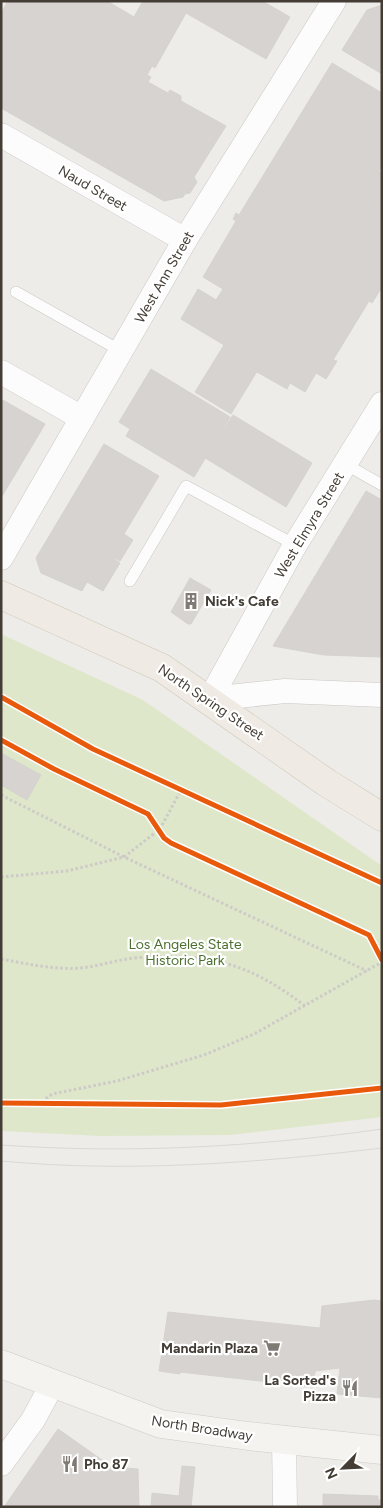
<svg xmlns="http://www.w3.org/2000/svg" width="383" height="1508" viewBox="0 0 383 1508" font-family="Figtree,sans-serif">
	<rect width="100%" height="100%" fill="#eeece9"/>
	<path fill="#dee7ca" d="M1 634 143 700 382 866V1117L231 1135 100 1136 1 1131Z"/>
	<g fill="#d6d3d0" stroke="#d6d3cf">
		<path d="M8 1H107L134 17 143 1H165L186 13 155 68 152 66 147 75 151 77 148 82 168 93 170 90 181 96V101L226 126 194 177 197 182 190 193 185 194 183 197 164 201 1 108V13Z"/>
		<path d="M165 1H262L290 17 266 59Z"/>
		<path d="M382 5V74L342 50 367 10Z"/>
		<path d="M332 63 382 93V166L278 337 216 300 223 289 203 277 236 221 233 219 236 213 239 215Z"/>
		<path d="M378 171 382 173V207L363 196Z"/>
		<path d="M363 196 382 207V287L372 303 369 301 333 360 337 361 326 379 316 373 305 392 290 383 287 389 257 372Z"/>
		<path d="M198 289 278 337 231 414 195 392 224 345 181 319Z"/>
		<path d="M151 369 230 417 194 477 126 436 130 429 119 422Z"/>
		<path d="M1 399 45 424 1 498Z"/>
		<path d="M233 415 312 463 286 507 205 458Z"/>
		<path d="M104 444 159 476 124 534 133 540 120 561 105 554 120 563 103 591 87 582 82 591 41 573 36 558Z"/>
		<path d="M366 491 382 500V657L324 655 273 646Z"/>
		<path d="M190 578 211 590 191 624H188L171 612Z"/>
		<path d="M1 753 41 775 27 800 1 785Z"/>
		<path d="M374 1300 382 1301V1398L337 1394 340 1368 315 1371 313 1387 180 1372V1374L159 1371 168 1312 320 1328 322 1306Z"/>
		<path d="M58 1429 112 1467 138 1469 139 1507H4Z"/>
		<path d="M182 1466 195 1467 191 1507H151L152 1493 179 1496Z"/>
		<path d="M323 1494 378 1496V1500H382V1507H323Z"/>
	</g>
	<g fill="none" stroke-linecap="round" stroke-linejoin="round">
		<g stroke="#cbc8c5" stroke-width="12">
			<g id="lane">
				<path d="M16 292 121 351"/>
				<path d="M345 464 382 485"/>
				<path d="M130 581 186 486 295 545"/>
			</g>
		</g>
		<g stroke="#cbc8c5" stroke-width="25">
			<g id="street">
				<path d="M1 135 185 240"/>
				<path d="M1 372 82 418"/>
				<path d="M1 558 185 240 334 1"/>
				<path d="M210 699 295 545 382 404"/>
				<path d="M210 699 285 691 382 695"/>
				<path d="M284 1440 285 1507"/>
				<path d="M1 1464 33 1420 52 1385"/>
			</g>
		</g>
		<g stroke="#cfcbc3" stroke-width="29">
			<path id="secondary" d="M1 1364 161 1424 248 1436 382 1450"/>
		</g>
		<g stroke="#cfc7b8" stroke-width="29">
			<path id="primary" d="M1 595 162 668 327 783 382 817"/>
		</g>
		<g stroke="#cdcac7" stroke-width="3" stroke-dasharray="2.5 2.5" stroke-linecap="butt">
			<path d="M1 795 124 857 367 971"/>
			<path d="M1 877 67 871 124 857 160 829 181 790"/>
			<path d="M1 959C28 964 54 970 81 968 99 966 116 960 134 958 206 952 248 962 305 1006"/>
			<path d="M38 1105 52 1094 117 1081 204 1055 254 1034 382 962"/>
		</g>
		<use href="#lane" stroke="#fcfcfc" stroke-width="11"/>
		<use href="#street" stroke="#fcfcfc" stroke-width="24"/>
		<use href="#secondary" stroke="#f5f3ef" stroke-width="28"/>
		<use href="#primary" stroke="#efebe4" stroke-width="28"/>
		<g stroke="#d9d8d8" stroke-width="1">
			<path d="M1 1145C128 1154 256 1147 382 1129"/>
			<path d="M1 1161C128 1173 256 1163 382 1148"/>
		</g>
		<g stroke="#fff" stroke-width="8">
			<g id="cycleway">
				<path d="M1 697 93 749 382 883"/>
				<path d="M1 740 54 769 148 814 164 838 171 843 369 935 382 960"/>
				<path d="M1 1103 221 1105 382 1088"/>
			</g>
		</g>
		<use href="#cycleway" stroke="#e8590c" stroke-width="5"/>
	</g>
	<defs>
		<g id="building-bare" transform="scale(1.35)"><path d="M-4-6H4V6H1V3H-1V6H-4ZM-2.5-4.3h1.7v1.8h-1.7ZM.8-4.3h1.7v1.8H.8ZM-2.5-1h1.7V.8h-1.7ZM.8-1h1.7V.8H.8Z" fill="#807a75" stroke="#fff" stroke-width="2.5" paint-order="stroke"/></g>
		<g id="supermarket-bare" transform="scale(1.35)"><path d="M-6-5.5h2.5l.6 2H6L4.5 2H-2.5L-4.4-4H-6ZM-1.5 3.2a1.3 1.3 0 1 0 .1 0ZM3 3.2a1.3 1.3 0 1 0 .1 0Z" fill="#807a75" stroke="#fff" stroke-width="2.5" paint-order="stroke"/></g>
		<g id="restaurant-bare" transform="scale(1.35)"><path d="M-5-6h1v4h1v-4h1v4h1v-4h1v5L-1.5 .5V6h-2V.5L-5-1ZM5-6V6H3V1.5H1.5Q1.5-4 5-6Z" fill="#807a75" stroke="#fff" stroke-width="2.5" paint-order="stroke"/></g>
	</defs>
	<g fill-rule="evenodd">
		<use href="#building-bare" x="191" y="601"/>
		<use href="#supermarket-bare" x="272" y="1348"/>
		<use href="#restaurant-bare" x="350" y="1388"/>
		<use href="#restaurant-bare" x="70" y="1464"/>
	</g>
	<g text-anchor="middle" stroke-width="4.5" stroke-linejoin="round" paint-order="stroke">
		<g font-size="14" fill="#443d36" stroke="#fff">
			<text transform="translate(93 188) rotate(30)" y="5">Naud Street</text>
			<text transform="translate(164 277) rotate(-60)" y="5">West Ann Street</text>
			<text transform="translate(309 525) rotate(-59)" y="5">West Elmyra Street</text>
			<text transform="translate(211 702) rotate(34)" y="5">North Spring Street</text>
			<text transform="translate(202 1428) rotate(9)" y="5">North Broadway</text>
		</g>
		<g font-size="14" font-weight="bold" fill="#443d36" stroke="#fff" text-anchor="start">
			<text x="205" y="606">Nick's Cafe</text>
			<text x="258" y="1353" text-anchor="end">Mandarin Plaza</text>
			<text x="336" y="1385" text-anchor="end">La Sorted's<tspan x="336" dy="16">Pizza</tspan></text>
			<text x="84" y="1469">Pho 87</text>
		</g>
		<g font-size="14" fill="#4b702e" stroke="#fff">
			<text x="185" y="949">Los Angeles State<tspan x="185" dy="16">Historic Park</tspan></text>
		</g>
	</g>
	<rect width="383" height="1508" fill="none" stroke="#443d36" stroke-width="5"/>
	<g transform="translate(343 1468) rotate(246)" stroke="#ffffff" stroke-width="4" paint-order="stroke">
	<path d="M0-4L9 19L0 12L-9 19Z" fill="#443d36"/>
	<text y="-8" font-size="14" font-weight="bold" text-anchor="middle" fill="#443d36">N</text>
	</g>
</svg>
